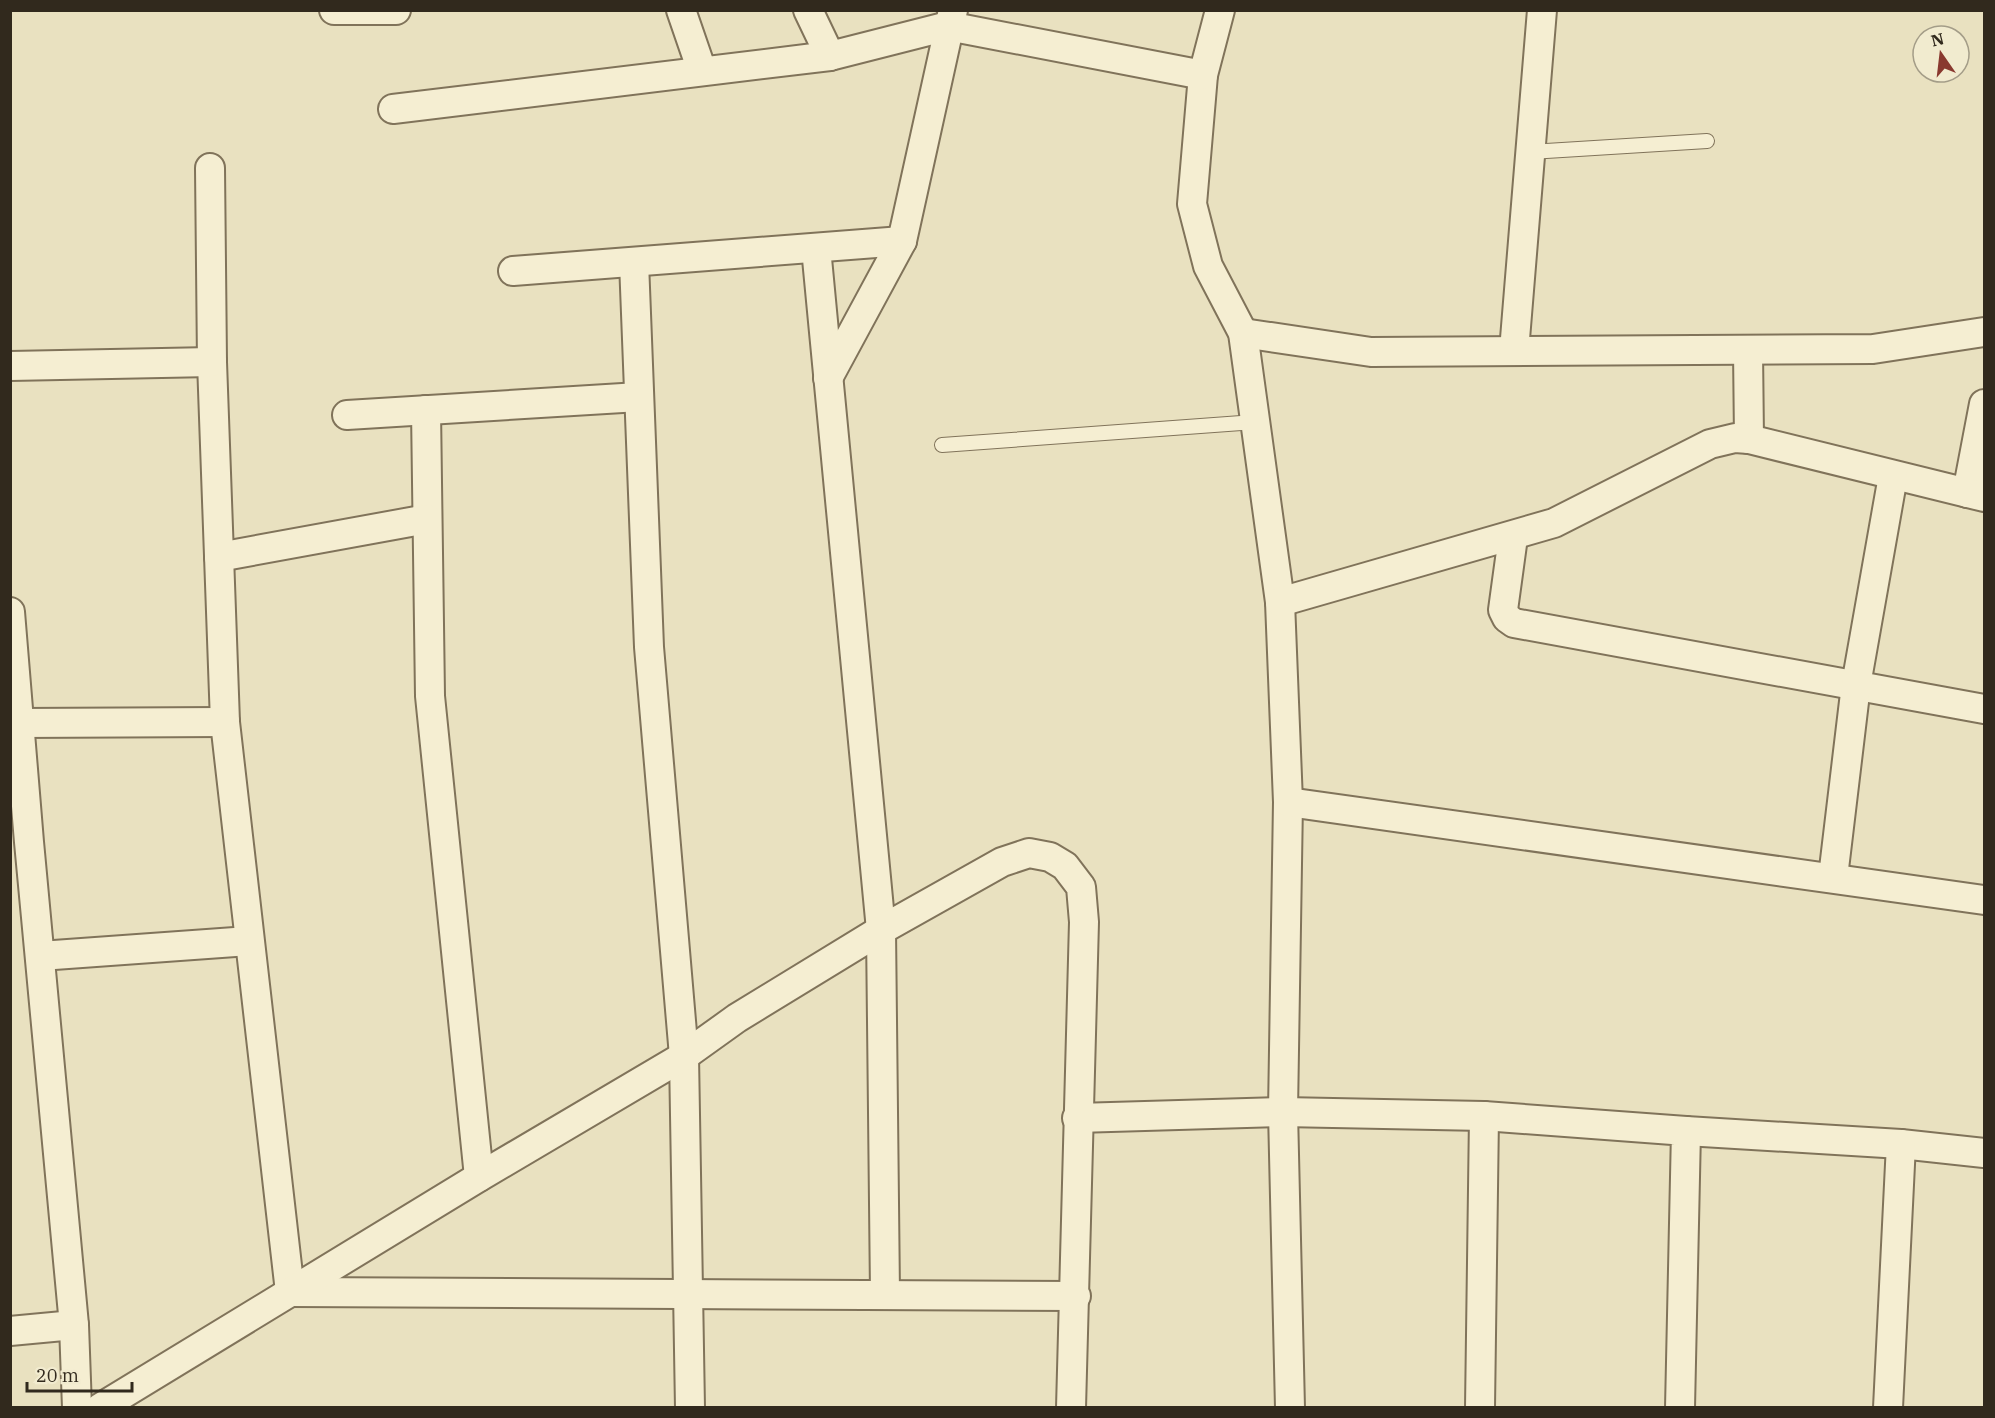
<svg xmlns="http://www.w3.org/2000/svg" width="1995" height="1418" viewBox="0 0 1995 1418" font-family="'IBM Plex Serif',serif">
	<rect width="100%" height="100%" fill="#e9e1c0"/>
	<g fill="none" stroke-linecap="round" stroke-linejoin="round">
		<g stroke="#80735a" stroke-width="16">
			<g id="service">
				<path d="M1530 152 1707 141"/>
				<path d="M942 445 1255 422"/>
			</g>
		</g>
		<g stroke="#80735a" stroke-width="32">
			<g id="minor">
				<path d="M334 10H396"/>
				<path d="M681 10 702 71"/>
				<path d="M808 10 830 56"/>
				<path d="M1220 10 1203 75 1192 204 1208 266 1243 333 1280 602 1288 802 1283 1112 1290 1408"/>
				<path d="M393 109 830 56 948 26 1203 75"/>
				<path d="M210 168 212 362 225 722 290 1292 1076 1296"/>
				<path d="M816 248 881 930 885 1294"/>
				<path d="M634 262 649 647 684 1056 690 1408"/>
				<path d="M513 271 902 241"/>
				<path d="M1243 333 1371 352 1873 349 1984 332"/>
				<path d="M1748 350 1749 439"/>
				<path d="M1514 351 1542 10"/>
				<path d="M10 366 212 362"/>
				<path d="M828 378 902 241 953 10"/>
				<path d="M426 410 430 696 479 1177"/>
				<path d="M347 415 639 397"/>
				<path d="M1967 493 1984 404"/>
				<path d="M1513 537 1503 610 1507 618 1514 623 1984 709"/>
				<path d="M219 557 427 519"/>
				<path d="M1280 602 1554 523 1710 444 1735 438 1749 439 1984 497"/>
				<path d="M10 612 29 842 74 1325 77 1408"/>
				<path d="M19 723 225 722"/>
				<path d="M1288 802 1984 900"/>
				<path d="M1833 877 1856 685 1893 476"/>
				<path d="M40 956 249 941"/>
				<path d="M1077 1118 1283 1112 1484 1116 1686 1131 1680 1408"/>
				<path d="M1686 1131 1901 1144 1984 1153"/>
				<path d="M10 1331 74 1325"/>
				<path d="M100 1408 479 1177 684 1056 737 1018 881 930 1002 862 1029 853 1050 857 1065 866 1081 887 1084 922 1071 1408"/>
				<path d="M1480 1408 1484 1116"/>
				<path d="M1888 1408 1901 1144"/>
			</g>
		</g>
		<use href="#service" stroke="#f5eed2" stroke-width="14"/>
		<use href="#minor" stroke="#f5eed2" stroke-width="28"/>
	</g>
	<rect width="1995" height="1418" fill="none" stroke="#31291d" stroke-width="24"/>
	<g transform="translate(1941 54) rotate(346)"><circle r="28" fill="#f1ebcf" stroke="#a49d88" stroke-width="1.5"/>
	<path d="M0-4.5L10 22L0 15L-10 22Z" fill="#89392f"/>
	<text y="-9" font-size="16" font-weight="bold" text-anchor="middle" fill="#31291d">N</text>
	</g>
	<path d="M27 1382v9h105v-9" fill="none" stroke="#31291d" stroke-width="3"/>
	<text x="36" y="1382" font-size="18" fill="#31291d" stroke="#f1ebcf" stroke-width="4.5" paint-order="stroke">20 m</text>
</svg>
